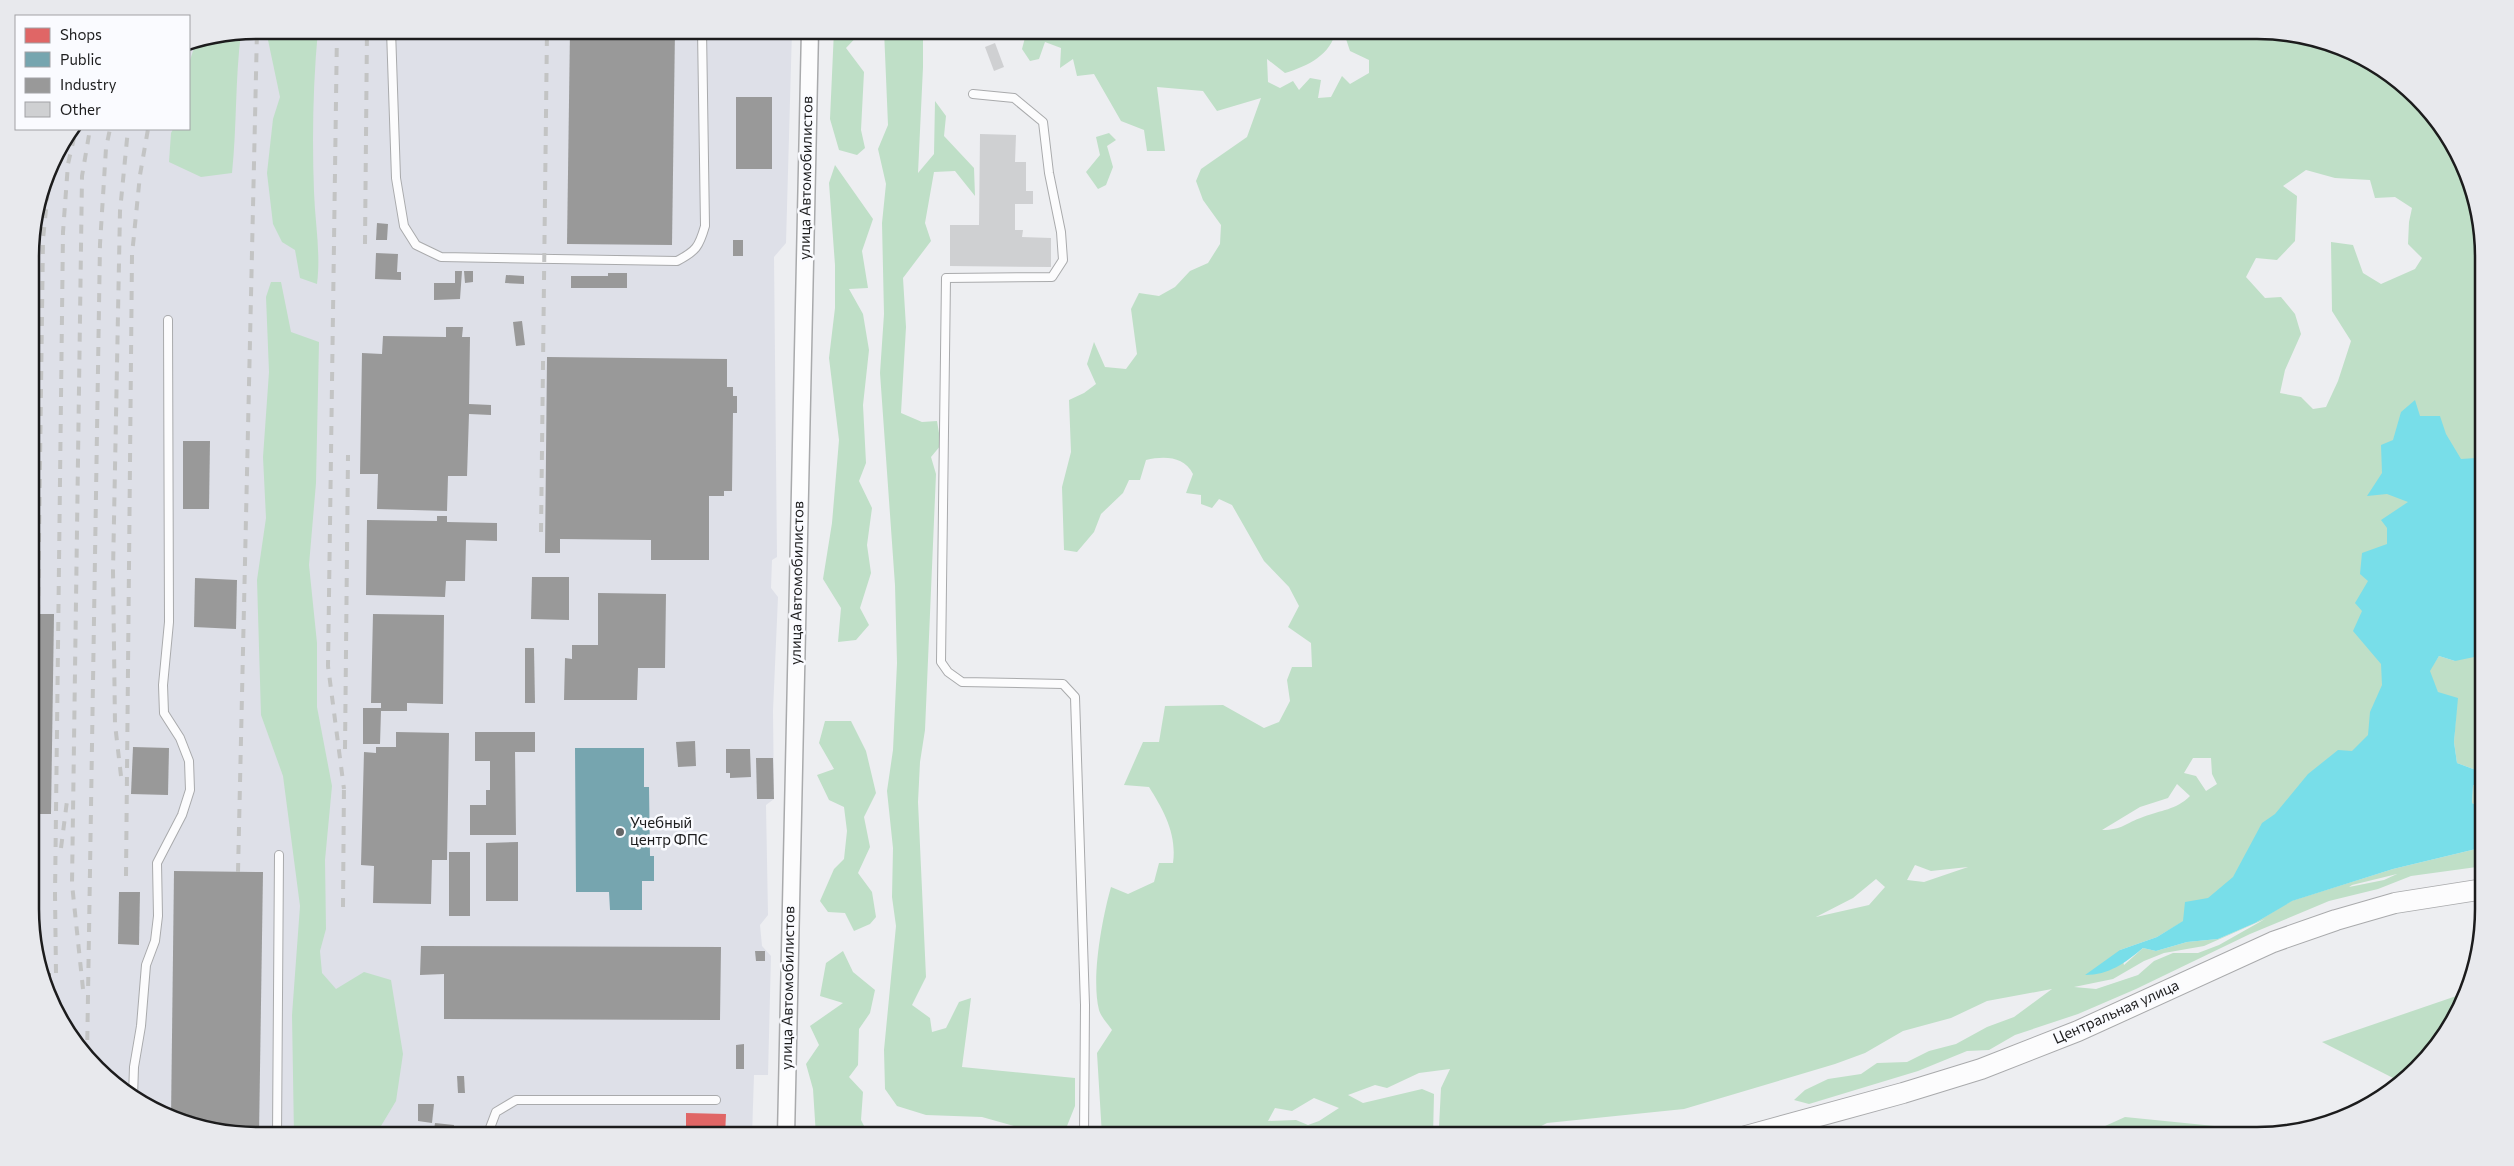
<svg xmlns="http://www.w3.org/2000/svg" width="2514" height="1166" viewBox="0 0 2514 1166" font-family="Commissioner,sans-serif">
	<rect width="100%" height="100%" fill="#edeef1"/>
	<path fill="#dee0e8" d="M256 30H792L786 243 774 257 777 557 772 560 771 588 778 597 773 711 774 799 766 805 768 915 760 925 762 946 771 956 768 1075H754L752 1136H256L170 1119 118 1089 77 1047 47 996 32 939 31 241 53 156 74 129H189V43Z"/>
	<g fill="#bfdfc7" fill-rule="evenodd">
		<path d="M268 30H318C313 83 312 138 314 192 315 223 321 253 317 284L300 278 295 250 282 242 273 224 267 173 273 119 280 97 268 40Z"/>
		<path d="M834 30H863L846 48 864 72 861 130 865 148 857 155 839 150 830 119Z"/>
		<path d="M884 30H923V67L918 173 934 154 935 101 946 116 944 136 974 168 975 196 955 171 934 172 925 223 931 241 903 278 906 327 901 413 922 422 937 421 941 445 931 457 936 474 925 730 920 762 918 802 926 977 912 1005 930 1018 932 1032 946 1028 959 1002 971 998 962 1067 1075 1078V1106L1067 1126 1069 1136H1027L1014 1126 982 1117 926 1115 897 1106 885 1089 884 1050 896 926 892 897 893 848 887 791 893 750 897 663 895 585 880 373 884 314 882 223 886 184 878 149 888 125Z"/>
		<path d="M1027 30H1336C1331 55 1308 66 1285 73L1267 59 1268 82 1280 88 1293 81 1299 90 1310 78 1321 80 1318 98 1331 97 1342 76 1350 84 1369 73V60L1350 51 1343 30H2258L2344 47 2396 77 2437 119 2467 170 2482 227 2483 620 2444 630 2415 675 2438 693 2429 671 2439 656 2455 661 2483 635 2484 773 2457 763 2454 742 2457 699 2416 783 2157 937 2120 950 2124 965 2143 948 2156 951 2187 942 2218 939 2255 923 2291 901 2393 869 2476 849 2484 850V866L2411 876 2378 889 2329 901 2250 934 2136 989 2078 1014 2015 1035 1989 1050 1967 1051 1918 1071 1809 1104 1794 1100 1805 1090 1828 1079 1861 1074 1877 1063 1907 1062 1929 1051 1956 1044 1987 1027 2014 1017 2052 989 1987 1001 1951 1018 1903 1031 1865 1053 1835 1064 1684 1109 1547 1123 1522 1136H1435L1439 1127 1441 1088 1450 1069 1419 1073 1387 1088 1375 1085 1348 1095 1363 1103 1422 1089 1434 1094 1433 1136H1102L1097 1053 1112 1030C1108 1024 1101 1017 1099 1010 1091 978 1102 919 1111 887L1128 894 1154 882 1159 863H1173C1177 834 1164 811 1149 787L1124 785 1143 742H1159L1165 706 1223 705 1264 728 1279 722 1290 701 1287 680 1292 667H1312L1311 643 1288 627 1299 606 1289 587 1264 561 1232 505 1219 499 1212 508 1201 504V495L1186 493 1193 474C1184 456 1164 456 1146 460L1140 480H1129L1123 493 1101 514 1094 532 1077 552 1064 550 1062 487 1071 452 1069 400 1084 393 1096 384 1087 364 1094 342 1105 367 1126 369 1137 354 1131 309 1139 293 1159 296 1175 287 1190 271 1208 263 1220 244 1221 225 1203 200 1196 181 1201 169 1247 137 1261 98 1217 111 1203 91 1157 87 1165 151H1147L1144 130 1121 121 1094 74 1077 76 1073 59 1060 68 1061 48 1045 42 1039 59 1030 61 1022 49ZM2306 170 2335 178 2370 180 2375 198 2395 197 2412 208 2409 222 2408 244 2422 258 2415 269 2381 284 2363 273 2353 245 2331 242 2332 311 2351 341 2338 381 2326 407 2313 409 2301 397 2280 393 2285 370 2301 334 2295 314 2281 297 2265 298 2246 277 2256 258 2277 260 2295 241 2297 196 2283 186ZM2193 758H2211L2212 774 2217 784 2206 791 2196 776 2184 773ZM2177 784 2190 796C2176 810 2161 810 2143 817 2125 823 2123 830 2102 830L2140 807 2168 798ZM1915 865 1931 871 1968 867 1924 882 1907 880ZM2397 874 2384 880 2349 887 2352 885ZM1876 879 1885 887 1869 905 1816 917 1853 898ZM2265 919 2219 945 2198 953H2173L2154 961 2138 975 2096 989 2074 987 2113 979 2144 961 2164 953 2204 946ZM1314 1098 1339 1108 1319 1121 1308 1125 1296 1120 1268 1121 1275 1108 1292 1111Z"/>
		<path d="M241 33C235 80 237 126 232 173L201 177 169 162 171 133 173 129H189V63L196 42Z"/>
		<path d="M1109 133 1116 140 1107 146 1113 167 1106 185 1098 189 1086 172 1100 155 1096 137Z"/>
		<path d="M835 165 873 219 862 251 868 288 849 289 863 314 869 350 863 405 866 463 859 481 872 508 867 545 871 573 860 608 869 625 856 640 838 642 841 608 823 579 832 523 839 440 829 358 835 308V265L829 183Z"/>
		<path d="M271 282H281L291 332 319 342 316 483 309 565 317 643V707L332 786 325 860 326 929 320 951 322 973 336 989 364 972 391 980 403 1054 396 1101 378 1131 364 1136H294L292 1015 300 906 283 776 261 715 257 580 266 518 263 457 269 372 266 297Z"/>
		<path d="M825 721H851L866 751 876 793 864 817 870 847 858 873 872 892 876 917 870 924 854 931 845 913 828 912 820 901 834 869 844 859 847 831 844 807 829 800 817 775 834 769 819 743Z"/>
		<path d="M2484 775V809L2472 803 2473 786Z"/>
		<path d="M843 951 853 972 875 990 870 1013 859 1029 858 1065 849 1077 863 1092 861 1120 869 1136H843L842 1131 835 1130 834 1136H816L813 1089 806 1064 819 1045 810 1026 843 1003 820 996 826 963Z"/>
		<path d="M2468 992 2428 1059 2401 1082 2322 1042Z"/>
		<path d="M2125 1117 2284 1133 2272 1136H2083Z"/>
		<path d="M1612 1131 1652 1132 1654 1136H1562Z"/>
	</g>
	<path fill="#78dee9" d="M2415 400 2420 416H2440L2446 434 2461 459 2476 458 2483 447V635L2479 639V656L2455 661 2439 656 2430 671 2438 692 2458 698 2454 742 2457 763 2484 773 2473 786 2472 803 2484 809V850L2476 849 2393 869 2292 901 2255 923 2218 939 2187 942 2156 951 2143 948C2125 963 2109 975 2085 975L2120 950 2157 937 2183 921 2185 902 2208 898 2233 877 2262 823 2275 814 2308 774 2338 750 2352 751 2368 735 2370 712 2382 685 2381 664 2353 631 2362 611 2355 603 2368 581 2360 574 2362 553 2387 544V528L2381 520 2408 502 2387 494 2367 496 2382 473 2381 445 2393 440 2401 412Z"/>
	<path fill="#e06666" d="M686 1113 726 1114 725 1136H686Z"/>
	<path fill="#76a5af" d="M575 748H644V787H649L650 856H654V881H642V910H610L609 892H576Z"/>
	<g fill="#999">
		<path d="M570 30H675L672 245 567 244Z"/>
		<rect x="736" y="97" width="36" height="72"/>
		<path d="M377 223 388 224 387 240H376Z"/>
		<rect x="733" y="240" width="10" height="16"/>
		<path d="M376 253 398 254 397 272H401V280L375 279Z"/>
		<path d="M455 271H462L460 299 434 300V283H455Z"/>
		<path d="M464 271H473V282L465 283Z"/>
		<path d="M608 273H627V288H571V276H608Z"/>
		<path d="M506 275 524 276V284L505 283Z"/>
		<path d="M522 321 525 345 516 346 513 322Z"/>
		<path d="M446 327H463L462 337H470L469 404 491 405V415L469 414 467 476H448L447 511 377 509 378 474H360L362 353 382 354 383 336 446 337Z"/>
		<path d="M547 357 727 359V387H733V396H737V413H733L732 491H724V496H709V560H651V540L560 539V553H545Z"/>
		<path d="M183 441H210L209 509H183Z"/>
		<path d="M437 516H447V522L497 523V541L466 540 465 581H446L445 597 366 595 367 520 437 521Z"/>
		<path d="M532 577H569V620L531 619Z"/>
		<path d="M195 578 237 580 236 629 194 627Z"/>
		<path d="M598 593 666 594 665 668H638L637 700H564L565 658 572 659V645H598Z"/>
		<path d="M31 614H54L51 814H32Z"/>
		<path d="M373 614 444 615 443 704 407 703V711H381L380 744H363V708H381V703H371Z"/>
		<path d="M525 648H534L535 703H525Z"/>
		<path d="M396 732 449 733 447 860H432L431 904 373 903 374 866 361 865 364 752 376 753V747H396Z"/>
		<path d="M475 732H535V752H515L516 835H470V805H486V790H490V761H475Z"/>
		<path d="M695 741 696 766 678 767 676 742Z"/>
		<path d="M133 747 169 748 168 795 131 794Z"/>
		<path d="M726 749H750L751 777 730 778V773H726Z"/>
		<path d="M756 758H773L774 799H757Z"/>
		<path d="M518 842V901H486V843Z"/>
		<rect x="449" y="852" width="21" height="64"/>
		<path d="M174 871 263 872 259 1136 171 1119Z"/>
		<path d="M119 892H140L139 945 118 944Z"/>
		<path d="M421 946 721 947 720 1020 444 1019V974L420 975Z"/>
		<path d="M755 951H765V961H756Z"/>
		<path d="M41 973H51V1003L47 996Z"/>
		<path d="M744 1044V1069H736V1045Z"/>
		<path d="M457 1076H464L465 1093H458Z"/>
		<path d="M418 1104H434L432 1123 418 1121Z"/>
		<path d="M435 1123 454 1125 453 1136H433Z"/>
		<path d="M541 1130 686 1133V1136H541Z"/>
	</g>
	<g fill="#cfd0d2">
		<path d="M995 43 1004 67 994 71 985 47Z"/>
		<path d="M980 134 1016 135 1015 162H1026V191H1033V204H1015V230H1023L1022 237 1051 238V267L950 266V225H979Z"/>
	</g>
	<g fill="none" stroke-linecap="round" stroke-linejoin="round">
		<g stroke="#a9aaac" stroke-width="10">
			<g id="service">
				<path d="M391 30 396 178 404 226 416 245 441 257 677 261C696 251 699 247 705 226L702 30"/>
				<path d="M973 94 1014 98 1043 122 1049 173 1061 232 1063 260 1052 277 946 278 941 662 948 672 962 682 1063 684 1075 697 1085 1005 1084 1136"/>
				<path d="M32 859H33"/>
				<path d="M133 1097 134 1067 141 1026 146 965 155 941 158 916 157 863 182 815 190 790 189 761 180 738 164 713 163 685 169 622 168 320"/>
				<path d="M277 1136 279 855"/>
				<path d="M487 1136 496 1112 516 1100H716"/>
			</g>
		</g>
		<g stroke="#a9aaac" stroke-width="19">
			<path id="minor" d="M786 1136 810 30"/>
		</g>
		<g stroke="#a9aaac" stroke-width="22">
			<path id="tertiary" d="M1746 1136 1903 1093 1981 1069 2078 1031 2273 942 2336 920 2395 903 2484 889"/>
		</g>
		<use href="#service" stroke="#fcfcfd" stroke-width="8"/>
		<use href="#minor" stroke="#fcfcfd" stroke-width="16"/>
		<use href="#tertiary" stroke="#fcfcfd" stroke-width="20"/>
		<g stroke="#c3c4c4" stroke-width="4" stroke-dasharray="9 9" stroke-linecap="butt">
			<path d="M337 30 328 666 344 789"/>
			<path d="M365 244 367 30"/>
			<path d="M541 532 547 30"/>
			<path d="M38 614 43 239 50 170"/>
			<path d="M345 749 348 455"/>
			<path d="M121 776 115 724 113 571 120 211 128 129"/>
			<path d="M61 848 67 801"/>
			<path d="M238 872 257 30"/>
			<path d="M126 876 132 255 140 175 148 129"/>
			<path d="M343 907 344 782"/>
			<path d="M56 973 55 895 63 232 68 164 76 129"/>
			<path d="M83 989 72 884 82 176 90 129"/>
			<path d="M87 1058 100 244 106 148 110 129"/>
		</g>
	</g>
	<circle fill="#656667" stroke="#fafbff" stroke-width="2" cx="620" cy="832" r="5"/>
	<g text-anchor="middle" stroke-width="5" stroke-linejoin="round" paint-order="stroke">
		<g font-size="15" fill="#1c1c1d" stroke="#fafbff">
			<text transform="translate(806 178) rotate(-89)" y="5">улица Автомобилистов</text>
			<text transform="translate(797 583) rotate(-89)" y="5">улица Автомобилистов</text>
			<text transform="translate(788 988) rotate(-89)" y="5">улица Автомобилистов</text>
			<text transform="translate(2116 1012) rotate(-24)" y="5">Центральная улица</text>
		</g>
		<g font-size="15" fill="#1c1c1d" stroke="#fafbff" text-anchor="start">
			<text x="630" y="828">Учебный<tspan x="630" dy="17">центр ФПС</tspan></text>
		</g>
	</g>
	<path d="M0 0H2514V1166H0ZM257 39H2257A218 218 0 0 1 2475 257V909A218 218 0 0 1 2257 1127H257A218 218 0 0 1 39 909V257A218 218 0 0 1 257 39Z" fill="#e8e9ed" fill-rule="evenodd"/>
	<path fill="none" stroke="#1c1c1d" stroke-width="2.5" d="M257 39H2257A218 218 0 0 1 2475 257V909A218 218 0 0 1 2257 1127H257A218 218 0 0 1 39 909V257A218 218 0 0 1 257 39Z"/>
	<rect x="15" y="15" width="175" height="115" fill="#fafbff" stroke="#a1a2a5"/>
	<rect x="25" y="28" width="25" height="15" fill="#e06666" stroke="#a1a2a5"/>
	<text x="60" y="40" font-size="15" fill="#1c1c1d">Shops</text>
	<rect x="25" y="52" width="25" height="15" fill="#76a5af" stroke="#a1a2a5"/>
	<text x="60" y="65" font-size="15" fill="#1c1c1d">Public</text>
	<rect x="25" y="78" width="25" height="15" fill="#999999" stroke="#a1a2a5"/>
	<text x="60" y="90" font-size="15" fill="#1c1c1d">Industry</text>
	<rect x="25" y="102" width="25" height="15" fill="#cfd0d2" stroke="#a1a2a5"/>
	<text x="60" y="115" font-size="15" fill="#1c1c1d">Other</text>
</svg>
